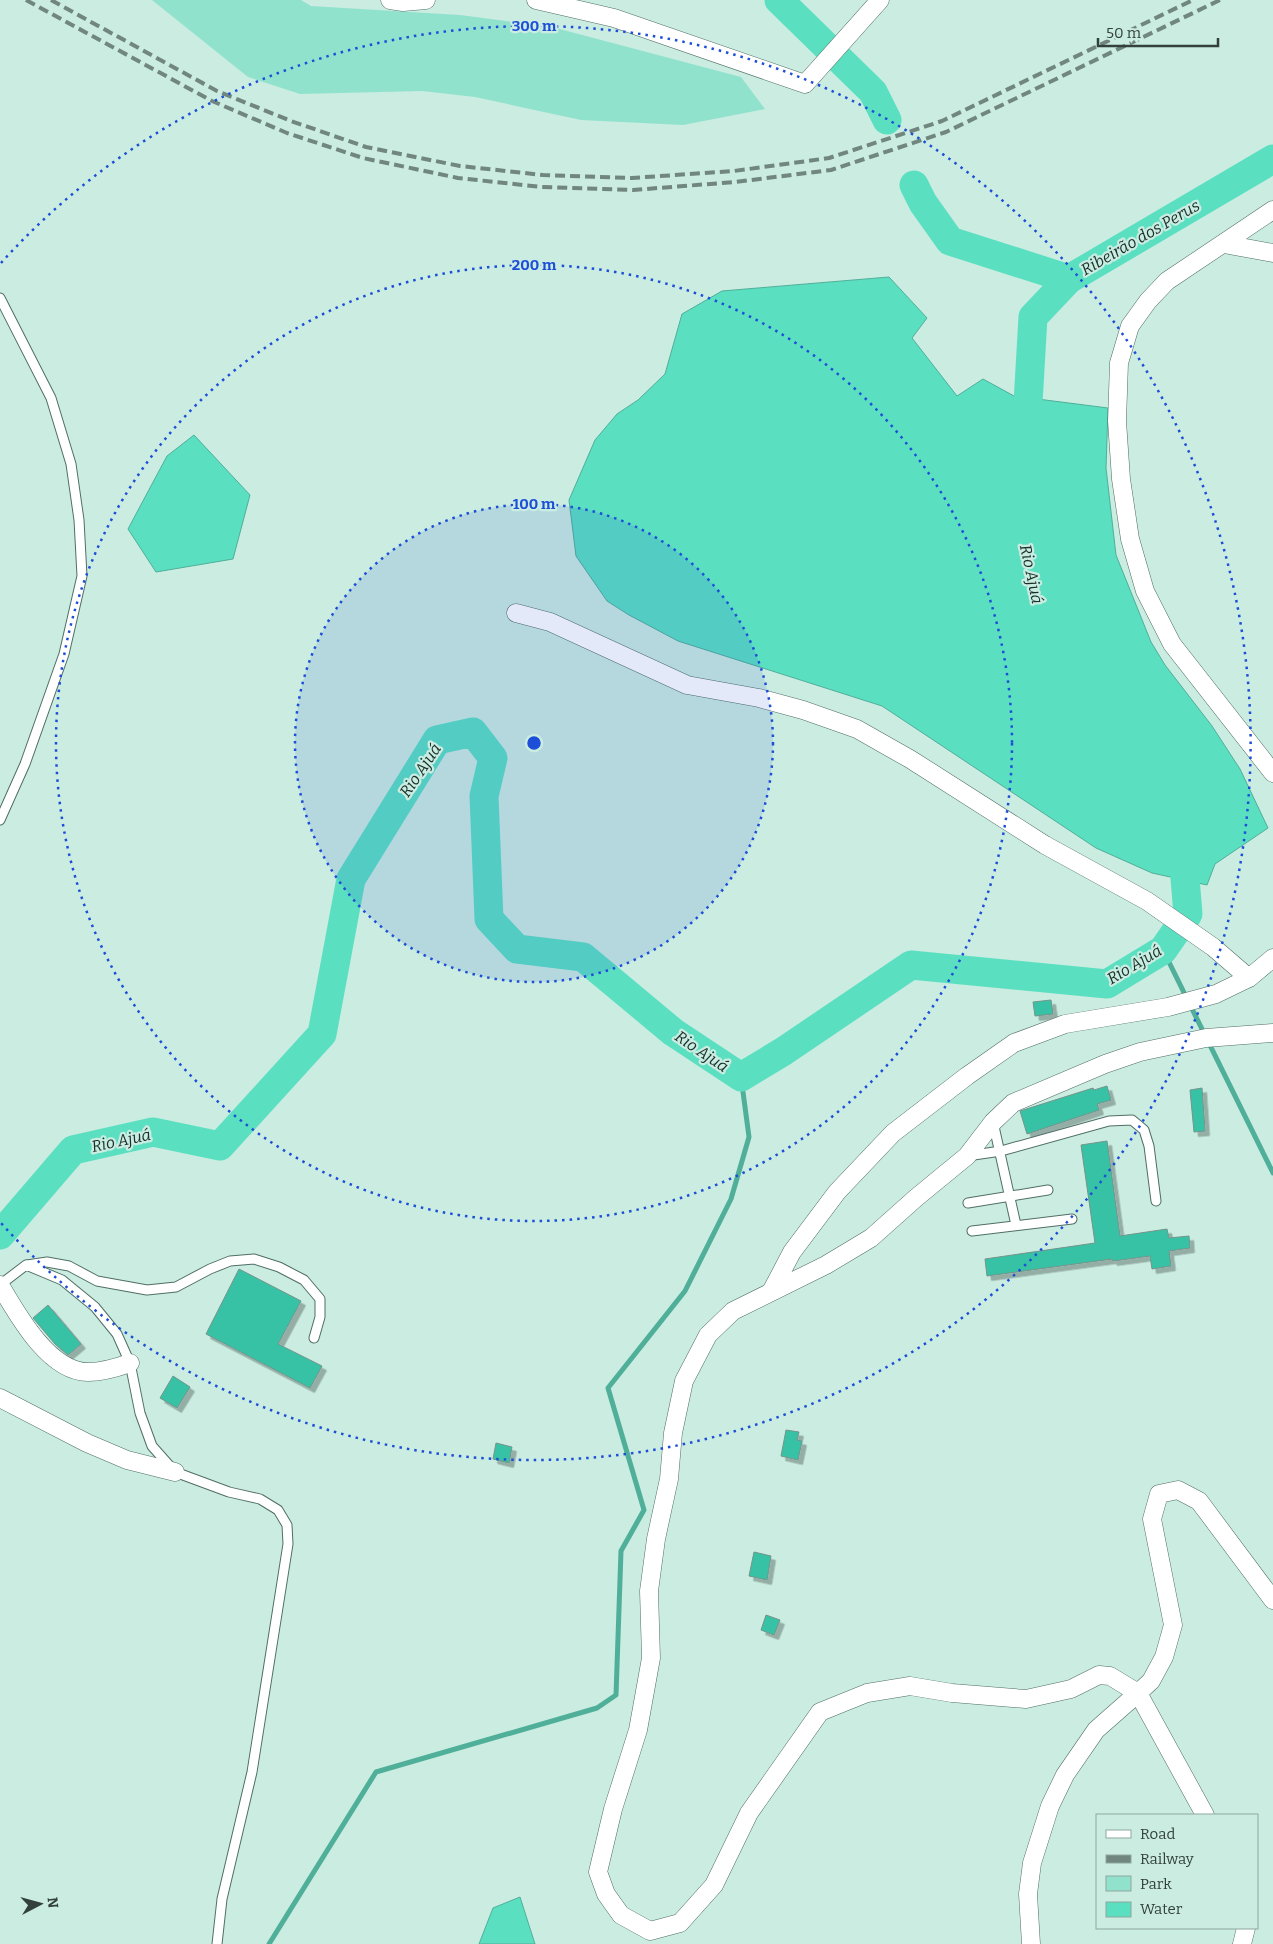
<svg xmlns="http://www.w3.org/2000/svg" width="1273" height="1944" viewBox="0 0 1273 1944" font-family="Bitter,serif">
	<defs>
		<filter id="shadow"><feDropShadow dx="4.5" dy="4.5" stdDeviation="0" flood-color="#0004"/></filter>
	</defs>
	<rect width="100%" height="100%" fill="#caece1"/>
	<path fill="#91e2cc" d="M152 0H301L311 6 460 15 552 27 741 77 765 109 683 125 581 120 475 97 422 91 300 94 248 77Z"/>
	<g fill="#5bdfc1" stroke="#4faf99">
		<path d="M889 277 927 318 912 338 957 396 983 379 1014 396 1108 408 1106 468 1116 555 1151 642 1165 665 1212 726 1240 769 1268 828 1215 864 1207 885 1152 873 1096 848 882 706 678 641 629 615 607 601 576 556 569 500 595 440 617 414 638 400 665 374 682 314 722 291Z"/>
		<path d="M194 435 250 495 233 559 156 572 128 529 167 456Z"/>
		<path d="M520 1897 535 1944H479L493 1908Z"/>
	</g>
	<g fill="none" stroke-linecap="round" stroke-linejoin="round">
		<g stroke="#4faf99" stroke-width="5">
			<path d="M1163 950 1273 1173"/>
			<path d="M269 1944 376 1772 597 1708 616 1695 621 1551 644 1510 608 1388 685 1291 731 1199 749 1137 741 1077"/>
		</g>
		<g stroke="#5bdfc1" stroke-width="29">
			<path d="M779 0 873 92 887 120"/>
			<path d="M914 185 923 203 950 241 1069 279"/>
			<path d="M1026 438 1033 317 1069 279 1273 159"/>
			<path d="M0 1235 73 1150 153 1132 220 1146 322 1034 351 879 437 740 473 732 493 758 484 796 489 919 517 949 583 957 673 1032 741 1077 784 1051 911 965 1107 984 1163 950 1188 914 1182 842"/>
		</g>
	</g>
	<g fill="#37c2a5" stroke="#74948b" filter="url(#shadow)">
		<path d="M1051 1000 1053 1014 1035 1016 1033 1002Z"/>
		<path d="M1107 1086 1111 1100 1097 1104 1099 1110 1027 1134 1020 1111 1093 1088 1094 1090Z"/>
		<path d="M1202 1088 1205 1131 1194 1132 1190 1090Z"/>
		<path d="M1107 1141 1120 1236 1167 1229 1169 1238 1189 1236 1190 1248 1169 1251 1171 1266 1152 1269 1150 1256 1113 1261 1112 1259 987 1276 985 1259 1095 1243 1081 1145Z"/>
		<path d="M239 1269 301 1301 278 1344 322 1366 310 1388 206 1334Z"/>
		<path d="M48 1305 81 1344 68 1355 55 1344 33 1318Z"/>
		<path d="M173 1376 190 1387 177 1408 160 1398Z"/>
		<path d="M786 1430 799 1432 797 1440 802 1441 798 1460 781 1456Z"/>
		<path d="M496 1443 512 1447 509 1463 493 1459Z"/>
		<path d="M754 1552 771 1556 767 1580 749 1576Z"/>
		<path d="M766 1615 780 1620 774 1635 761 1630Z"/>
	</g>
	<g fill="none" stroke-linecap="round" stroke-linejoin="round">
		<g stroke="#506e66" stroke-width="11">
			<g id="service">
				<path d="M0 298 51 398 71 464 79 520 82 576 64 654 25 764 0 820"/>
				<path d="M993 1122 1016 1225"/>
				<path d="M967 1156 1001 1151 1109 1121 1132 1120 1144 1130 1149 1146 1156 1201"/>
				<path d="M968 1203 1048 1190"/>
				<path d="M972 1231 1072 1219"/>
				<path d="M27 1265 47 1262 69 1266 97 1281 147 1290 176 1287 210 1269 230 1261 254 1259 279 1267 304 1280 320 1299V1317L314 1338"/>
				<path d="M0 1285 26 1265 62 1280 95 1307 117 1334 130 1363 140 1413 152 1446 175 1472 229 1492 260 1499 278 1510 287 1525 288 1544 252 1772 222 1899 217 1944"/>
			</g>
		</g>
		<g stroke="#506e66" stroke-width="19">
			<g id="minor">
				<path d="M390 0 403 2 426 0"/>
				<path d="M536 0 614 18 805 84 880 0"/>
				<path d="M1273 210 1167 281 1148 301 1130 326 1119 363 1117 421 1121 479 1130 539 1145 591 1172 644 1273 773"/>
				<path d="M1224 244 1273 253"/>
				<path d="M516 613 550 622 687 685 759 698 803 710 857 729 910 759 1045 845 1147 901 1213 947 1249 978"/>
				<path d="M1273 1033 1206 1038 1140 1052 1105 1064 1013 1103 993 1122 967 1156 917 1197 871 1238 826 1265 733 1311 708 1335 684 1381 673 1433 669 1479 656 1539 649 1591 651 1658 638 1730 613 1809 598 1872 606 1894 621 1915 650 1931 680 1923 714 1885 749 1813 820 1712 867 1693 910 1686 952 1693 1026 1699 1071 1689 1099 1675 1110 1676 1138 1693 1151 1681 1164 1657 1173 1625 1152 1519 1159 1494 1178 1490 1199 1501 1273 1600"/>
				<path d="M0 1285C17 1314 49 1372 88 1372 103 1372 116 1368 130 1363"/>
				<path d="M772 1290 792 1252 837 1192 893 1133 967 1076 1014 1043 1065 1024 1168 1007 1216 994 1249 978 1273 958"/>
				<path d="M0 1398 87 1443 127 1460 175 1472"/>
				<path d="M1031 1944 1028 1894 1032 1863 1050 1806 1065 1775 1096 1730 1138 1693 1205 1815"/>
				<path d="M1242 1944 1246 1928"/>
			</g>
		</g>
		<use href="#service" stroke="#fff" stroke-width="9"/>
		<use href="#minor" stroke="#fff" stroke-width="18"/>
		<g stroke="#70867f" stroke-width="4" stroke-dasharray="10 5" stroke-linecap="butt">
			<path d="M26 0 212 101 287 133 363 158 458 178 542 187 633 190 735 182 831 170 946 132 1220 0"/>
			<path d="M51 0 217 91 291 121 366 147 460 166 543 175 632 178 734 171 829 158 942 121 1193 0"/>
		</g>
	</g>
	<circle cx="534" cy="743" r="239" fill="#1d4ed8" fill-opacity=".12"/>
	<g fill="none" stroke="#1d4ed8" stroke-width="2.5" stroke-dasharray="2.5 5">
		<circle cx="534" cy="743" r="239"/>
		<circle cx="534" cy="743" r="478"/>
		<path d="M1 263A717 717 0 1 1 1 1223"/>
	</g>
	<g text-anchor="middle" stroke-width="4.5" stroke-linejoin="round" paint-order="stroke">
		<g font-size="16" font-style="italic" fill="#182e29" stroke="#caece1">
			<text transform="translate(1140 237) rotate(-30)" y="6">Ribeirão dos Perus</text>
			<text transform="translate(1032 574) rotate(78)" y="6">Rio Ajuá</text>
			<text transform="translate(420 770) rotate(-56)" y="6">Rio Ajuá</text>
			<text transform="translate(1134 964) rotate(-31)" y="6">Rio Ajuá</text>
			<text transform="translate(702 1051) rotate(34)" y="6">Rio Ajuá</text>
			<text transform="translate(121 1140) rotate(-12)" y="6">Rio Ajuá</text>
		</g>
	</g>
	<circle cx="534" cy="743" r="8" fill="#1d4ed8" stroke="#caece1" stroke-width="2.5"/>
	<g font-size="15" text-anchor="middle" font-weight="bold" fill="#1d4ed8" stroke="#caece1" stroke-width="4.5" stroke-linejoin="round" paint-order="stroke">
		<text x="534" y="31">300 m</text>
		<text x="534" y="270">200 m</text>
		<text x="534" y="509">100 m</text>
	</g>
	<rect x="1096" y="1814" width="162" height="115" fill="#caece1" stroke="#8ea79f"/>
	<rect x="1106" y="1830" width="25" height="8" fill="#ffffff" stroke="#8ea79f"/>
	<text x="1140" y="1839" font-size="15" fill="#33403c">Road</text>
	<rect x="1106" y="1855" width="25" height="8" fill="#70867f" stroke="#8ea79f"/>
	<text x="1140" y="1864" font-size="15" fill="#33403c">Railway</text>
	<rect x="1106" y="1876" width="25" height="15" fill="#91e2cc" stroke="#8ea79f"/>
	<text x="1140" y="1889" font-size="15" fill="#33403c">Park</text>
	<rect x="1106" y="1902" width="25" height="15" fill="#5bdfc1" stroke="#8ea79f"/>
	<text x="1140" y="1914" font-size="15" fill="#33403c">Water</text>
	<g transform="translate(40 1904) rotate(84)" stroke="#caece1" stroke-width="4" paint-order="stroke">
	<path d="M0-4L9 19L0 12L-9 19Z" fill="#33403c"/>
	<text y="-8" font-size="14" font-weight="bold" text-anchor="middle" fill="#33403c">N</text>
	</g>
	<path d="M1098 38v8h120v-8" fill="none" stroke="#33403c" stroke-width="2.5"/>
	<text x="1106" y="38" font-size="15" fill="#33403c" stroke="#caece1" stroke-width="4" paint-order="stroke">50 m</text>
</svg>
